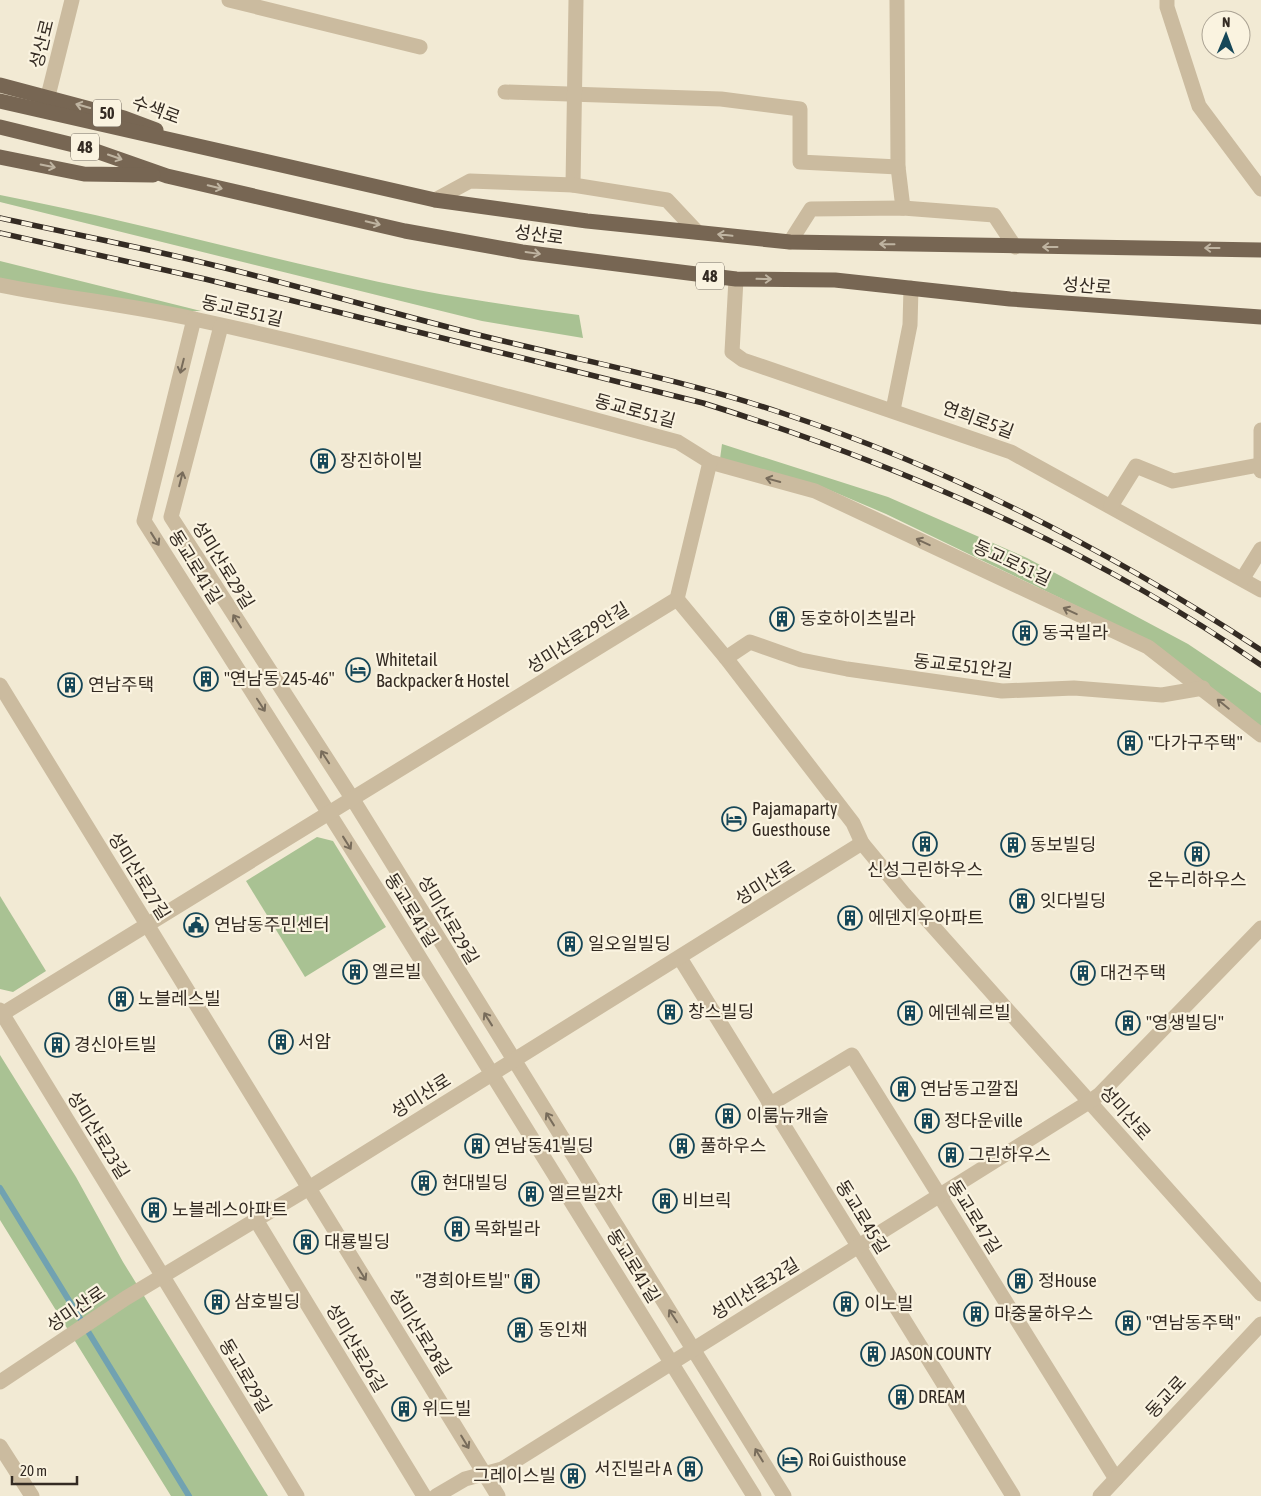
<svg xmlns="http://www.w3.org/2000/svg" width="1261" height="1496" viewBox="0 0 1261 1496" font-family="'Asap Condensed','Noto Sans KR',sans-serif">
	<rect width="100%" height="100%" fill="#f2ead4"/>
	<g fill="#a9c293">
		<path d="M0 195C140 222 278 262 418 290 472 300 526 308 579 315L583 338 482 321 0 202Z"/>
		<path d="M0 261 201 311H158L0 282Z"/>
		<path d="M722 444 888 497 1027 558 1188 644 1261 693V731L1087 611 886 514 820 486 720 459Z"/>
		<path d="M317 837 333 841 386 927 305 977 246 881Z"/>
		<path d="M0 896 46 971 13 992 0 989Z"/>
		<path d="M0 1055 76 1177 123 1262 268 1496H171L0 1220Z"/>
	</g>
	<g fill="none" stroke-linecap="round" stroke-linejoin="round">
		<path stroke="#71a2b1" stroke-width="6" d="M0 1188 189 1496"/>
		<g stroke="#cbbb9f" stroke-width="15">
			<path d="M229 0 420 47"/>
			<path d="M897 0 898 167 903 208"/>
			<path d="M1167 0V7L1199 106 1261 189"/>
			<path d="M505 92 721 99 800 109V162L898 167"/>
			<path d="M48 96 72 0"/>
			<path d="M573 185 576 0"/>
			<path d="M435 200 470 181 573 185 667 200 697 232"/>
			<path d="M790 242 811 209 903 208 994 215 1015 247"/>
			<path d="M736 279 732 352 743 360 1011 452 1261 590"/>
			<path d="M0 285C64 298 130 305 194 319 357 354 517 399 678 442L710 462 815 491 1148 647 1261 735"/>
			<path d="M194 319 144 521 392 913 754 1496"/>
			<path d="M221 326 171 517 352 798 784 1496"/>
			<path d="M893 410 910 325 911 288"/>
			<path d="M1261 430V471"/>
			<path d="M1111 506 1136 466 1173 481 1259 465"/>
			<path d="M1243 578 1261 549"/>
			<path d="M677 599 726 658 853 823 862 843 905 895 1261 1294"/>
			<path d="M726 658 750 642 801 660 847 669 1002 691 1074 688 1162 695 1203 688"/>
			<path d="M0 685 498 1496"/>
			<path d="M680 958 1013 1496"/>
			<path d="M0 1010 297 1496"/>
			<path d="M2 1014 677 599 710 462"/>
			<path d="M769 1105 852 1055 1116 1479"/>
			<path d="M256 1220 424 1496"/>
			<path d="M0 1382 126 1298 309 1188 862 843"/>
			<path d="M0 1446 32 1496"/>
			<path d="M436 1496 465 1479 502 1469 1089 1102 1100 1094 1261 928"/>
			<path d="M1100 1496 1261 1324"/>
		</g>
		<g stroke="#776653" stroke-width="15">
			<path d="M0 85 124 118 156 130"/>
			<path d="M0 101 435 200 587 221 790 242 1261 250"/>
			<path d="M0 127 90 149 167 176 405 231 522 252 736 279 835 280 1010 299 1261 317"/>
			<path d="M0 157 84 174 153 175"/>
		</g>
		<g stroke="#342b23" stroke-width="5.5">
			<g id="rail">
				<path d="M0 218C72 234 145 248 217 266 298 286 378 309 459 330 567 358 679 378 785 414 954 470 1113 553 1261 650"/>
				<path d="M0 233 205 279 703 403C899 464 1092 548 1261 665"/>
			</g>
		</g>
		<use href="#rail" stroke="#faf3e0" stroke-width="4" stroke-dasharray="11" stroke-linecap="butt"/>
	</g>
	<defs><path id="oneway-shaft" d="M-6 0H5M1.5-3L5.5 0L1.5 3" fill="none" stroke-width="1.6" stroke-linecap="round" stroke-linejoin="round" transform="scale(1.25)"/></defs>
	<g stroke="#bfb4a1">
		<use href="#oneway-shaft" transform="translate(83 106) rotate(-164)"/>
		<use href="#oneway-shaft" transform="translate(115 157) rotate(19)"/>
		<use href="#oneway-shaft" transform="translate(48 166) rotate(11)"/>
		<use href="#oneway-shaft" transform="translate(215 187) rotate(13)"/>
		<use href="#oneway-shaft" transform="translate(373 223) rotate(13)"/>
		<use href="#oneway-shaft" transform="translate(725 235) rotate(-174)"/>
		<use href="#oneway-shaft" transform="translate(887 244) rotate(-179)"/>
		<use href="#oneway-shaft" transform="translate(1050 247) rotate(-180)"/>
		<use href="#oneway-shaft" transform="translate(1212 248) rotate(-180)"/>
		<use href="#oneway-shaft" transform="translate(533 253) rotate(8)"/>
		<use href="#oneway-shaft" transform="translate(764 279) rotate(1)"/>
	</g>
	<g stroke="#786c5b">
		<use href="#oneway-shaft" transform="translate(182 366) rotate(104)"/>
		<use href="#oneway-shaft" transform="translate(181 479) rotate(-76)"/>
		<use href="#oneway-shaft" transform="translate(773 480) rotate(-165)"/>
		<use href="#oneway-shaft" transform="translate(155 539) rotate(58)"/>
		<use href="#oneway-shaft" transform="translate(923 542) rotate(-155)"/>
		<use href="#oneway-shaft" transform="translate(1070 611) rotate(-155)"/>
		<use href="#oneway-shaft" transform="translate(237 621) rotate(-122)"/>
		<use href="#oneway-shaft" transform="translate(1223 704) rotate(-141)"/>
		<use href="#oneway-shaft" transform="translate(261 705) rotate(57)"/>
		<use href="#oneway-shaft" transform="translate(325 757) rotate(-123)"/>
		<use href="#oneway-shaft" transform="translate(347 843) rotate(58)"/>
		<use href="#oneway-shaft" transform="translate(488 1019) rotate(-122)"/>
		<use href="#oneway-shaft" transform="translate(550 1119) rotate(-122)"/>
		<use href="#oneway-shaft" transform="translate(362 1274) rotate(58)"/>
		<use href="#oneway-shaft" transform="translate(673 1316) rotate(-123)"/>
		<use href="#oneway-shaft" transform="translate(465 1442) rotate(59)"/>
		<use href="#oneway-shaft" transform="translate(759 1455) rotate(-121)"/>
	</g>
	<defs>
		<g id="building-ring" transform="scale(1.25)"><circle r="9.5" fill="#faf3e0" stroke="#164758" stroke-width="1.5"/><path d="M-4-6H4V6H1V3H-1V6H-4ZM-2.5-4.3h1.7v1.8h-1.7ZM.8-4.3h1.7v1.8H.8ZM-2.5-1h1.7V.8h-1.7ZM.8-1h1.7V.8H.8Z" fill="#164758"/></g>
		<g id="hotel-ring" transform="scale(1.25)"><circle r="9.5" fill="#faf3e0" stroke="#164758" stroke-width="1.5"/><path d="M-6-4.5h1.5V1H6V5H4.5V3h-9V5H-6ZM-4 0a1.8 1.8 0 1 1 3.6 0ZM.5 0V-2.5h3Q6-2.5 6 0Z" fill="#164758"/></g>
		<g id="civic-ring" transform="scale(1.25)"><circle r="9.5" fill="#faf3e0" stroke="#164758" stroke-width="1.5"/><path d="M-.6-6.5H3V-4.5H.6V-3L4-1V1h2V6H-6V1h2V-1L-.6-3ZM-1.2 2.5V6h2.4V2.5Z" fill="#164758"/></g>
	</defs>
	<g fill-rule="evenodd">
		<use href="#building-ring" x="323" y="461"/>
		<use href="#building-ring" x="782" y="619"/>
		<use href="#building-ring" x="1025" y="633"/>
		<use href="#hotel-ring" x="358" y="670"/>
		<use href="#building-ring" x="206" y="679"/>
		<use href="#building-ring" x="70" y="685"/>
		<use href="#building-ring" x="1130" y="743"/>
		<use href="#hotel-ring" x="734" y="819"/>
		<use href="#building-ring" x="925" y="844"/>
		<use href="#building-ring" x="1013" y="845"/>
		<use href="#building-ring" x="1197" y="854"/>
		<use href="#building-ring" x="1022" y="901"/>
		<use href="#building-ring" x="850" y="918"/>
		<use href="#civic-ring" x="196" y="925"/>
		<use href="#building-ring" x="570" y="944"/>
		<use href="#building-ring" x="355" y="972"/>
		<use href="#building-ring" x="1083" y="973"/>
		<use href="#building-ring" x="121" y="999"/>
		<use href="#building-ring" x="670" y="1012"/>
		<use href="#building-ring" x="910" y="1013"/>
		<use href="#building-ring" x="1128" y="1023"/>
		<use href="#building-ring" x="281" y="1042"/>
		<use href="#building-ring" x="57" y="1045"/>
		<use href="#building-ring" x="903" y="1089"/>
		<use href="#building-ring" x="728" y="1116"/>
		<use href="#building-ring" x="927" y="1121"/>
		<use href="#building-ring" x="477" y="1146"/>
		<use href="#building-ring" x="682" y="1146"/>
		<use href="#building-ring" x="951" y="1155"/>
		<use href="#building-ring" x="424" y="1183"/>
		<use href="#building-ring" x="531" y="1194"/>
		<use href="#building-ring" x="665" y="1201"/>
		<use href="#building-ring" x="154" y="1210"/>
		<use href="#building-ring" x="457" y="1229"/>
		<use href="#building-ring" x="306" y="1242"/>
		<use href="#building-ring" x="527" y="1281"/>
		<use href="#building-ring" x="1020" y="1281"/>
		<use href="#building-ring" x="217" y="1302"/>
		<use href="#building-ring" x="846" y="1304"/>
		<use href="#building-ring" x="976" y="1314"/>
		<use href="#building-ring" x="1128" y="1323"/>
		<use href="#building-ring" x="520" y="1330"/>
		<use href="#building-ring" x="873" y="1354"/>
		<use href="#building-ring" x="901" y="1397"/>
		<use href="#building-ring" x="404" y="1409"/>
		<use href="#hotel-ring" x="790" y="1460"/>
		<use href="#building-ring" x="690" y="1469"/>
		<use href="#building-ring" x="573" y="1476"/>
	</g>
	<g text-anchor="middle" stroke-width="4.5" stroke-linejoin="round" paint-order="stroke">
		<g fill="#faf3e0" stroke="#6f675c" stroke-width="1">
			<rect x="93" y="99.5" width="28" height="27" rx="4"/>
			<rect x="71" y="133.5" width="28" height="27" rx="4"/>
			<rect x="696" y="262.5" width="28" height="27" rx="4"/>
		</g>
		<g font-size="16" font-weight="bold" fill="#342b23">
			<text x="107" y="119">50</text>
			<text x="85" y="153">48</text>
			<text x="710" y="282">48</text>
		</g>
		<g font-size="18" fill="#342b23" stroke="#faf3e0">
			<text transform="translate(42 44) rotate(-76)" y="6">성산로</text>
			<text transform="translate(156 110) rotate(20)" y="6">수색로</text>
			<text transform="translate(539 235) rotate(8)" y="6">성산로</text>
			<text transform="translate(1087 286) rotate(4)" y="6">성산로</text>
			<text transform="translate(242 311) rotate(13)" y="6">동교로51길</text>
			<text transform="translate(635 411) rotate(15)" y="6">동교로51길</text>
			<text transform="translate(978 420) rotate(20)" y="6">연희로5길</text>
			<text transform="translate(1012 563) rotate(25)" y="6">동교로51길</text>
			<text transform="translate(223 565) rotate(58)" y="6">성미산로29길</text>
			<text transform="translate(195 567) rotate(58)" y="6">동교로41길</text>
			<text transform="translate(578 638) rotate(-32)" y="6">성미산로29안길</text>
			<text transform="translate(963 666) rotate(6)" y="6">동교로51안길</text>
			<text transform="translate(139 876) rotate(58)" y="6">성미산로27길</text>
			<text transform="translate(765 883) rotate(-32)" y="6">성미산로</text>
			<text transform="translate(411 910) rotate(58)" y="6">동교로41길</text>
			<text transform="translate(448 920) rotate(59)" y="6">성미산로29길</text>
			<text transform="translate(421 1096) rotate(-32)" y="6">성미산로</text>
			<text transform="translate(1125 1113) rotate(48)" y="6">성미산로</text>
			<text transform="translate(98 1135) rotate(58)" y="6">성미산로23길</text>
			<text transform="translate(862 1217) rotate(58)" y="6">동교로45길</text>
			<text transform="translate(974 1217) rotate(58)" y="6">동교로47길</text>
			<text transform="translate(633 1266) rotate(58)" y="6">동교로41길</text>
			<text transform="translate(755 1289) rotate(-32)" y="6">성미산로32길</text>
			<text transform="translate(76 1309) rotate(-34)" y="6">성미산로</text>
			<text transform="translate(420 1332) rotate(58)" y="6">성미산로28길</text>
			<text transform="translate(356 1348) rotate(59)" y="6">성미산로26길</text>
			<text transform="translate(245 1376) rotate(59)" y="6">동교로29길</text>
			<text transform="translate(1166 1397) rotate(-47)" y="6">동교로</text>
		</g>
		<g font-size="18" fill="#342b23" stroke="#faf3e0" text-anchor="start">
			<text x="340" y="467">장진하이빌</text>
			<text x="800" y="625">동호하이츠빌라</text>
			<text x="1042" y="639">동국빌라</text>
			<text x="376" y="666">Whitetail<tspan x="376" dy="21">Backpacker &amp; Hostel</tspan></text>
			<text x="224" y="685">"연남동 245-46"</text>
			<text x="88" y="691">연남주택</text>
			<text x="1148" y="749">"다가구주택"</text>
			<text x="752" y="815">Pajamaparty<tspan x="752" dy="21">Guesthouse</tspan></text>
			<text x="1030" y="851">동보빌딩</text>
			<text x="925" y="876" text-anchor="middle">신성그린하우스</text>
			<text x="1197" y="886" text-anchor="middle">온누리하우스</text>
			<text x="1040" y="907">잇다빌딩</text>
			<text x="868" y="924">에덴지우아파트</text>
			<text x="214" y="931">연남동주민센터</text>
			<text x="588" y="950">일오일빌딩</text>
			<text x="372" y="978">엘르빌</text>
			<text x="1100" y="979">대건주택</text>
			<text x="138" y="1005">노블레스빌</text>
			<text x="688" y="1018">창스빌딩</text>
			<text x="928" y="1019">에덴쉐르빌</text>
			<text x="1146" y="1029">"영생빌딩"</text>
			<text x="298" y="1048">서암</text>
			<text x="74" y="1051">경신아트빌</text>
			<text x="920" y="1095">연남동고깔집</text>
			<text x="746" y="1122">이룸뉴캐슬</text>
			<text x="944" y="1127">정다운ville</text>
			<text x="494" y="1152">연남동41빌딩</text>
			<text x="700" y="1152">풀하우스</text>
			<text x="968" y="1161">그린하우스</text>
			<text x="442" y="1189">현대빌딩</text>
			<text x="548" y="1200">엘르빌2차</text>
			<text x="682" y="1207">비브릭</text>
			<text x="172" y="1216">노블레스아파트</text>
			<text x="474" y="1235">목화빌라</text>
			<text x="324" y="1248">대룡빌딩</text>
			<text x="510" y="1287" text-anchor="end">"경희아트빌"</text>
			<text x="1038" y="1287">정House</text>
			<text x="234" y="1308">삼호빌딩</text>
			<text x="864" y="1310">이노빌</text>
			<text x="994" y="1320">마중물하우스</text>
			<text x="1146" y="1329">"연남동주택"</text>
			<text x="538" y="1336">동인채</text>
			<text x="890" y="1360">JASON COUNTY</text>
			<text x="918" y="1403">DREAM</text>
			<text x="422" y="1415">위드빌</text>
			<text x="808" y="1466">Roi Guisthouse</text>
			<text x="672" y="1475" text-anchor="end">서진빌라 A</text>
			<text x="556" y="1482" text-anchor="end">그레이스빌</text>
		</g>
	</g>
	<g transform="translate(1226 35) rotate(1)"><circle r="24" fill="#faf3e0" stroke="#aba394"/>
	<path d="M0-4L9 19L0 12L-9 19Z" fill="#164758"/>
	<text y="-8" font-size="14" font-weight="bold" text-anchor="middle" fill="#342b23">N</text>
	</g>
	<path d="M12 1476v8h65v-8" fill="none" stroke="#342b23" stroke-width="2.5"/>
	<text x="20" y="1476" font-size="15" fill="#342b23" stroke="#faf3e0" stroke-width="4" paint-order="stroke">20 m</text>
</svg>
